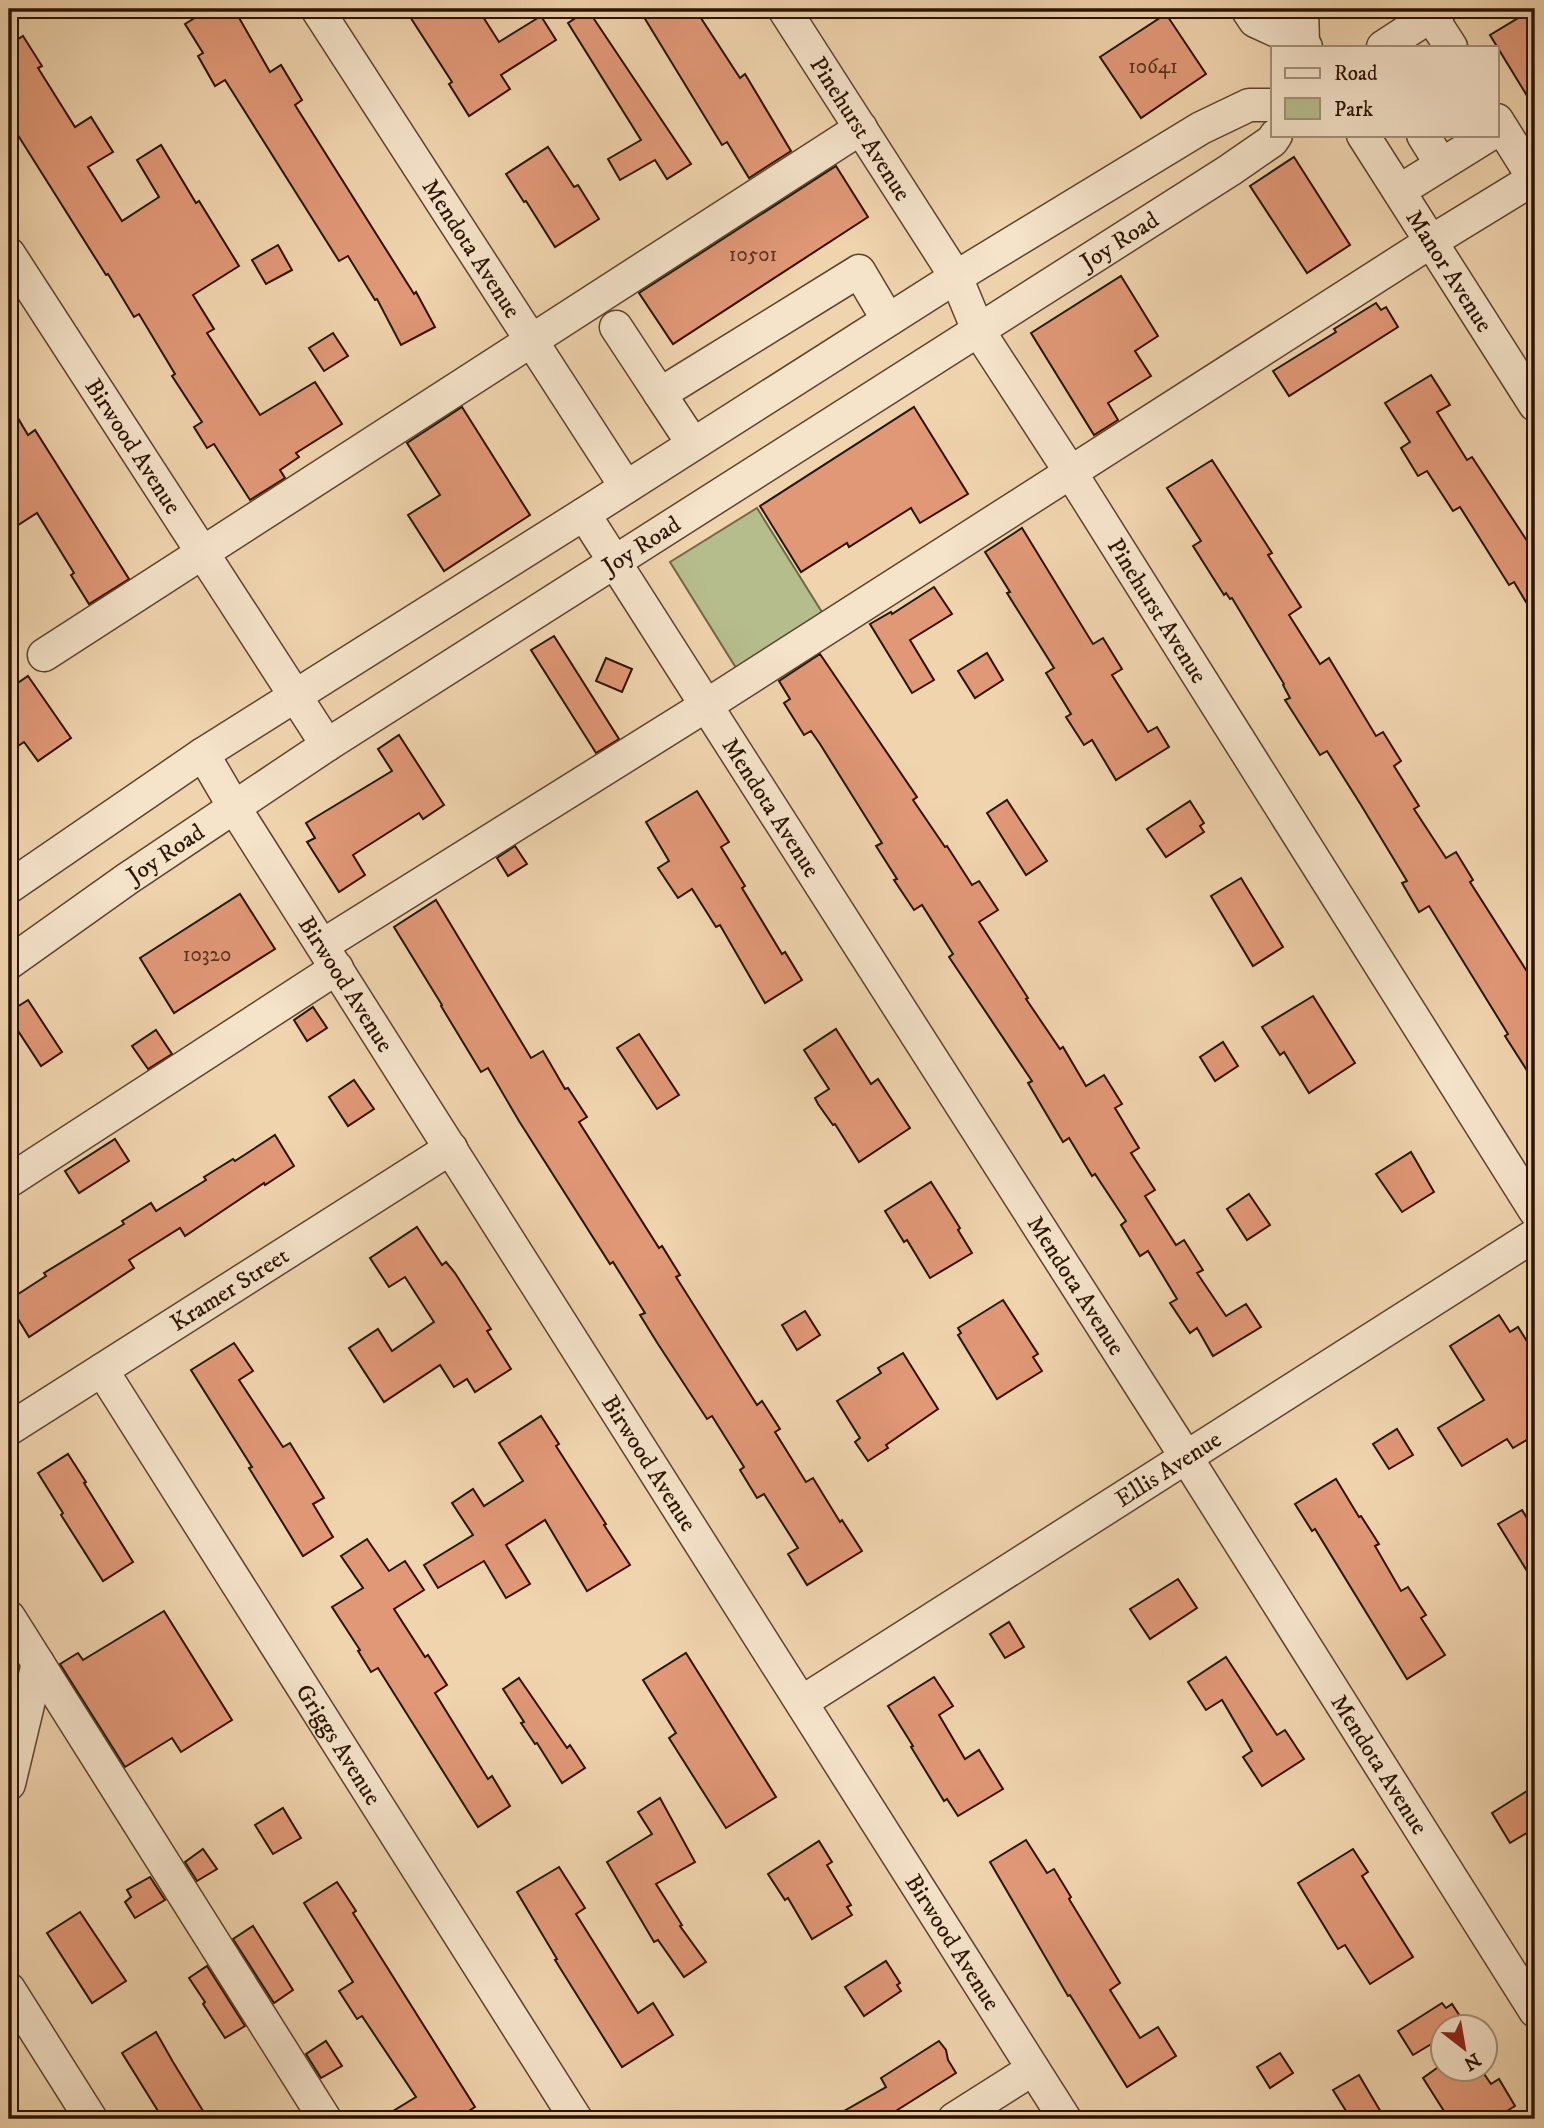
<svg xmlns="http://www.w3.org/2000/svg" width="1544" height="2128" viewBox="0 0 1544 2128" font-family="'IM FELL DW Pica',serif">
	<rect width="100%" height="100%" fill="#f0d4ae"/>
	<filter id="stains"><feTurbulence type="fractalNoise" baseFrequency=".00286" numOctaves="4"/><feColorMatrix values="0 0 0 0 .2 0 0 0 0 .09 0 0 0 0 .02 0 0 0 .5 -.17"/></filter>
	<radialGradient id="worn" r=".72"><stop offset=".6" stop-color="#630" stop-opacity="0"/><stop offset="1" stop-color="#630" stop-opacity=".3"/></radialGradient>
	<path fill="#b6bd8d" stroke="#706846" stroke-width="2" d="M757 508 825 617 738 671 670 562Z"/>
	<g fill="#e19877" stroke="#2b1300" stroke-width="2">
		<path d="M186 9H234L270 72 281 65 302 100 295 105 414 294 416 292 435 327 401 345 377 299 375 300 348 256 339 261 225 80 215 86 198 56 203 53 185 24 193 19Z"/>
		<path d="M405 9H478L499 42 541 16 556 40 501 75 510 89 469 116 449 84 452 82Z"/>
		<path d="M639 9H695L740 78 745 74 791 151 749 178 727 142 722 145Z"/>
		<path d="M1533 9H1535V109L1490 35Z"/>
		<path d="M588 10 691 164 667 179 655 160 620 180 608 159 641 140 568 23Z"/>
		<path d="M1166 14 1206 74 1141 118 1100 57Z"/>
		<path d="M23 36 42 66 38 68 75 127 91 117 113 152 88 167 122 221 159 197 137 160 161 145 196 203 199 201 239 266 193 295 214 329 207 333 260 415 315 382 342 424 296 453 299 457 280 470 285 478 250 500 214 444 207 448 194 427 202 422 172 376 175 374 139 314 134 317 108 274 106 275 9 121V45Z"/>
		<path d="M548 147 574 187 578 185 599 219 555 247 526 201 524 202 506 174Z"/>
		<path d="M1294 157 1350 245 1307 273 1250 186Z"/>
		<path d="M836 166 868 217 673 344 639 293Z"/>
		<path d="M278 245 292 270 266 284 252 260Z"/>
		<path d="M1121 276 1158 336 1135 351 1151 376 1108 403 1118 420 1094 435 1031 333Z"/>
		<path d="M1376 303 1381 310 1386 307 1398 327 1289 396 1273 371 1336 332 1334 329Z"/>
		<path d="M333 333 348 356 324 371 309 348Z"/>
		<path d="M1431 375 1450 405 1437 412 1467 460 1472 457 1535 553V617L1514 582 1509 585 1460 507 1453 511 1427 471 1418 476 1401 448 1410 442 1385 403Z"/>
		<path d="M9 403 28 435 35 430 129 579 89 604 71 575 74 573 37 513 9 531Z"/>
		<path d="M462 407 530 515 444 571 408 515 440 495 407 443Z"/>
		<path d="M914 407 968 494 920 523 911 508 849 547 847 543 801 572 760 506Z"/>
		<path d="M1212 460 1272 553 1268 555 1301 607 1289 615 1320 664 1329 658 1376 736 1383 732 1401 761 1394 766 1419 806 1414 809 1446 858 1456 852 1473 880 1470 882 1535 984V1083L1505 1036 1508 1034 1429 906 1419 912 1402 883 1407 881 1361 805 1327 751 1320 755 1285 700 1290 698 1283 685 1284 684 1232 598 1230 599 1226 593 1224 595 1193 546 1201 541 1167 488Z"/>
		<path d="M1022 528 1093 644 1103 638 1122 669 1112 675 1148 732 1157 727 1169 747 1116 780 1092 740 1084 745 1066 717 1071 714 1046 673 1054 668 1007 593 1010 592 985 552Z"/>
		<path d="M934 587 952 614 910 640 934 680 912 693 870 624 891 612 892 614Z"/>
		<path d="M554 636 619 739 596 753 531 650Z"/>
		<path d="M987 653 1003 680 975 698 958 671Z"/>
		<path d="M820 654 917 797 913 800 945 847 947 846 972 885 979 881 998 910 979 922 1028 998 1026 999 1060 1049 1063 1047 1086 1086 1104 1075 1122 1104 1115 1108 1139 1148 1131 1153 1155 1190 1145 1196 1176 1245 1184 1240 1203 1270 1197 1273 1226 1316 1246 1304 1261 1327 1213 1356 1197 1328 1190 1333 1170 1303 1177 1299 1148 1251 1140 1256 1121 1225 1126 1221 1095 1174 1092 1176 1069 1138 1063 1142 1028 1083 1032 1081 949 957 953 954 922 905 914 910 894 880 897 879 876 846 882 843 820 744 811 731 804 735 784 703 790 699 779 681Z"/>
		<path d="M606 658 632 669 622 692 596 681Z"/>
		<path d="M28 676 71 738 38 761 24 742 9 752V689Z"/>
		<path d="M399 735 444 805 423 819 419 813 353 855 365 875 339 892 307 842 315 838 306 823 392 771 378 749Z"/>
		<path d="M697 791 729 842 721 847 745 886 742 888 782 954 785 952 802 980 765 1003 720 925 716 927 692 889 678 898 658 868 669 861 646 822Z"/>
		<path d="M1007 800 1047 861 1026 875 987 813Z"/>
		<path d="M1190 801 1204 823 1200 826 1204 832 1166 857 1147 829Z"/>
		<path d="M515 846 527 864 508 876 497 858Z"/>
		<path d="M1241 878 1283 947 1253 966 1211 896Z"/>
		<path d="M240 894 275 949 174 1013 140 958Z"/>
		<path d="M436 900 531 1058 543 1051 565 1089 568 1088 587 1117 579 1122 659 1248 662 1246 680 1275 676 1277 757 1405 762 1401 780 1429 775 1432 806 1482 813 1478 840 1522 842 1520 862 1551 807 1585 788 1554 798 1548 764 1494 757 1498 740 1470 744 1467 712 1416 707 1419 658 1344 640 1315 645 1313 613 1262 610 1264 519 1121 488 1068 481 1072 441 1006 442 1005 394 927Z"/>
		<path d="M1313 996 1355 1063 1309 1093 1284 1052 1280 1055 1262 1027Z"/>
		<path d="M28 1000 62 1052 41 1066 9 1017V1012Z"/>
		<path d="M313 1007 327 1028 307 1041 294 1020Z"/>
		<path d="M836 1029 871 1084 878 1079 910 1128 859 1162 835 1124 833 1125 818 1104 815 1098 829 1089 804 1050Z"/>
		<path d="M156 1030 172 1054 148 1069 132 1046Z"/>
		<path d="M639 1034 679 1095 657 1109 617 1048Z"/>
		<path d="M1223 1042 1238 1066 1215 1081 1200 1057Z"/>
		<path d="M354 1080 374 1109 348 1126 329 1097Z"/>
		<path d="M275 1135 294 1166 265 1185 264 1183 185 1236 180 1228 129 1260 134 1268 29 1337 9 1304V1300L46 1276 44 1273 124 1224 122 1221 151 1203 156 1211 206 1180 204 1177 233 1159 235 1161Z"/>
		<path d="M115 1139 129 1161 79 1193 65 1171Z"/>
		<path d="M1411 1152 1434 1192 1402 1212 1376 1174Z"/>
		<path d="M931 1182 960 1228 958 1230 972 1253 930 1278 907 1240 904 1242 885 1211Z"/>
		<path d="M1249 1194 1270 1225 1247 1240 1227 1209Z"/>
		<path d="M417 1227 442 1265 446 1262 455 1273 491 1329 487 1331 511 1369 475 1392 467 1379 454 1387 440 1365 384 1402 349 1348 378 1329 392 1351 434 1322 405 1277 389 1287 370 1258Z"/>
		<path d="M1003 1300 1038 1354 1033 1357 1042 1371 997 1399 958 1335 961 1333 958 1328Z"/>
		<path d="M805 1311 820 1335 797 1350 782 1325Z"/>
		<path d="M1499 1315 1510 1332 1518 1327 1535 1354V1435L1513 1448 1507 1439 1462 1466 1438 1428 1484 1400 1450 1346Z"/>
		<path d="M234 1343 253 1371 239 1380 283 1447 290 1443 324 1498 313 1504 333 1537 303 1556 249 1468 252 1467 191 1370Z"/>
		<path d="M903 1353 938 1409 886 1445 888 1448 868 1461 855 1442 860 1438 837 1401 881 1373 878 1368Z"/>
		<path d="M541 1416 559 1444 556 1446 606 1524 604 1525 630 1565 587 1591 545 1520 506 1545 530 1584 506 1598 484 1561 438 1588 424 1565 473 1535 452 1503 473 1489 484 1506 523 1481 499 1443Z"/>
		<path d="M1397 1429 1413 1455 1389 1469 1373 1444Z"/>
		<path d="M68 1454 86 1482 84 1483 133 1562 103 1581 61 1515 63 1513 38 1473Z"/>
		<path d="M1336 1479 1359 1517 1361 1516 1379 1544 1375 1546 1401 1591 1408 1587 1426 1615 1421 1618 1445 1655 1407 1679 1315 1529 1312 1531 1295 1504Z"/>
		<path d="M1522 1510 1535 1531V1584L1498 1524Z"/>
		<path d="M367 1539 389 1571 405 1561 424 1590 394 1609 425 1657 428 1655 447 1685 435 1693 488 1779 492 1776 510 1806 478 1827 378 1668 371 1672 358 1651 360 1650 332 1607 363 1588 341 1556Z"/>
		<path d="M1178 1579 1197 1608 1150 1639 1130 1609Z"/>
		<path d="M164 1611 232 1720 181 1752 172 1738 125 1767 60 1664 78 1653 83 1660Z"/>
		<path d="M1009 1622 1024 1647 1005 1658 990 1634Z"/>
		<path d="M686 1653 776 1797 726 1828 669 1738 676 1733 643 1680Z"/>
		<path d="M1226 1657 1277 1735 1285 1730 1304 1759 1262 1786 1243 1757 1252 1751 1222 1700 1206 1710 1188 1682Z"/>
		<path d="M934 1677 953 1706 939 1715 965 1759 979 1750 1003 1789 958 1816 947 1799 944 1801 911 1747 913 1746 888 1706Z"/>
		<path d="M519 1678 567 1748 570 1745 585 1768 562 1783 537 1743 535 1744 521 1723 524 1722 503 1689Z"/>
		<path d="M1535 1786V1828L1510 1843 1492 1813Z"/>
		<path d="M660 1798 695 1862 656 1884 682 1925 680 1926 706 1962 684 1977 658 1940 654 1942 607 1862 652 1834 638 1812Z"/>
		<path d="M283 1808 301 1838 273 1854 255 1825Z"/>
		<path d="M1026 1840 1047 1873 1054 1869 1071 1897 1069 1899 1120 1983 1110 1990 1140 2038 1158 2027 1176 2056 1127 2087 1070 1995 1068 1996 990 1862Z"/>
		<path d="M819 1841 832 1862 827 1865 851 1905 847 1907 852 1915 812 1939 788 1898 785 1900 768 1874Z"/>
		<path d="M203 1849 217 1869 197 1881 185 1862Z"/>
		<path d="M1353 1849 1368 1872 1362 1876 1413 1957 1370 1984 1345 1945 1338 1949 1298 1883Z"/>
		<path d="M559 1867 585 1908 576 1914 638 2013 653 2003 673 2035 622 2067 555 1960 557 1959 517 1892Z"/>
		<path d="M150 1877 165 1900 135 1918 125 1902 131 1897 127 1890Z"/>
		<path d="M337 1882 356 1911 353 1913 475 2107 456 2119H380L416 2097 362 2016 357 2019 339 1991 353 1982 304 1903Z"/>
		<path d="M80 1912 126 1981 92 2003 47 1933Z"/>
		<path d="M253 1926 293 1990 274 2003 233 1939Z"/>
		<path d="M886 1961 900 1983 897 1985 901 1991 864 2016 845 1987Z"/>
		<path d="M207 1966 245 2026 225 2038 203 2004 205 2002 189 1978Z"/>
		<path d="M1442 2003 1446 2008 1452 2004 1465 2024 1460 2026H1443V2037L1413 2055 1398 2031Z"/>
		<path d="M156 2032 173 2062 208 2119H163L122 2053Z"/>
		<path d="M326 2041 342 2066 321 2078 306 2054Z"/>
		<path d="M939 2041 946 2050 948 2060 956 2073 883 2119H830L886 2087 881 2078Z"/>
		<path d="M1280 2053 1293 2073 1270 2088 1257 2067Z"/>
		<path d="M1437 2068H1480L1491 2084 1499 2079 1515 2106 1494 2119H1449L1423 2078Z"/>
		<path d="M1359 2075 1385 2119H1351L1333 2090Z"/>
	</g>
	<g fill="none" stroke-linecap="round" stroke-linejoin="round">
		<g stroke="#5c432c" stroke-width="35">
			<g id="minor">
				<path id="s1" d="M317 9 626 487"/>
				<path id="s2" d="M784 9 956 277 978 330 1071 473 1535 1211"/>
				<path d="M1247 9 1255 21 1303 43 1306 47"/>
				<path d="M1302 9 1303 43"/>
				<path d="M1431 16 1451 47"/>
				<path d="M1383 47 1441 9"/>
				<path d="M1497 120 1534 179"/>
				<path id="s3" d="M1363 135 1535 405"/>
				<path d="M1423 135 1441 164"/>
				<path d="M1399 191 1489 135"/>
				<path id="s4" d="M9 254 327 745"/>
				<path d="M616 327 660 394"/>
				<path d="M693 444 660 394 859 271 888 320"/>
				<path id="s5" d="M584 514 1186 1457 1535 2011"/>
				<path d="M44 655 861 128"/>
				<path id="s6" d="M203 754 234 807 1065 2119"/>
				<path d="M9 887 203 754 584 514 956 277 1201 128 1249 105H1273"/>
				<path d="M323 945 707 705 1432 241 1535 178"/>
				<path id="s7" d="M9 963 127 879 327 745 1230 170 1272 141 1276 135"/>
				<path d="M9 1181 337 968"/>
				<path id="s8" d="M102 1370 576 2119"/>
				<path id="s9" d="M9 1429 451 1148"/>
				<path d="M9 1617 325 2119"/>
				<path id="s10" d="M802 1702 1535 1235"/>
				<path d="M9 1784 38 1663"/>
				<path d="M9 1989 91 2119"/>
				<path d="M954 2119 1033 2069"/>
			</g>
		</g>
		<use href="#minor" stroke="#f5e3ca" stroke-width="32"/>
	</g>
	<g text-anchor="middle" stroke-width="5" stroke-linejoin="round" paint-order="stroke">
		<g font-size="21" fill="#58341e">
			<text x="1153" y="73">10641</text>
			<text x="753" y="261">10501</text>
			<text x="207" y="961">10320</text>
		</g>
		<g font-size="24" fill="#2b1300" stroke="#f5e3ca">
			<text dy="8" stroke="none"><textPath href="#s2" startOffset="142">Pinehurst Avenue</textPath></text>
			<text dy="8" stroke="none"><textPath href="#s7" startOffset="1325">Joy Road</textPath></text>
			<text dy="8" stroke="none"><textPath href="#s1" startOffset="285">Mendota Avenue</textPath></text>
			<text dy="8" stroke="none"><textPath href="#s3" startOffset="161">Manor Avenue</textPath></text>
			<text dy="8" stroke="none"><textPath href="#s4" startOffset="229">Birwood Avenue</textPath></text>
			<text dy="8" stroke="none"><textPath href="#s7" startOffset="758">Joy Road</textPath></text>
			<text dy="8" stroke="none"><textPath href="#s2" startOffset="709">Pinehurst Avenue</textPath></text>
			<text dy="8" stroke="none"><textPath href="#s5" startOffset="348">Mendota Avenue</textPath></text>
			<text dy="8" stroke="none"><textPath href="#s7" startOffset="191">Joy Road</textPath></text>
			<text dy="8" stroke="none"><textPath href="#s6" startOffset="271">Birwood Avenue</textPath></text>
			<text dy="8" stroke="none"><textPath href="#s5" startOffset="915">Mendota Avenue</textPath></text>
			<text dy="8" stroke="none"><textPath href="#s9" startOffset="261">Kramer Street</textPath></text>
			<text dy="8" stroke="none"><textPath href="#s6" startOffset="838">Birwood Avenue</textPath></text>
			<text dy="8" stroke="none"><textPath href="#s10" startOffset="434">Ellis Avenue</textPath></text>
			<text dy="8" stroke="none"><textPath href="#s8" startOffset="443">Griggs Avenue</textPath></text>
			<text dy="8" stroke="none"><textPath href="#s5" startOffset="1482">Mendota Avenue</textPath></text>
			<text dy="8" stroke="none"><textPath href="#s6" startOffset="1405">Birwood Avenue</textPath></text>
		</g>
	</g>
	<rect width="1544" height="2128" fill="none" stroke="#f0d4ae" stroke-width="35"/>
	<rect x="10" y="10" width="1523" height="2107" fill="none" stroke="#2b1300" stroke-width="3.5"/>
	<rect x="18" y="18" width="1509" height="2093" fill="none" stroke="#2b1300" stroke-width="2"/>
	<rect x="1271" y="46" width="228" height="91" fill="#f5e3ca" stroke="#a49079" stroke-width="2"/>
	<rect x="1285" y="68" width="35" height="10" fill="#f5e3ca" stroke="#a49079" stroke-width="2"/>
	<text x="1334" y="80" font-size="21" fill="#2b1300">Road</text>
	<rect x="1285" y="98" width="35" height="21" fill="#b6bd8d" stroke="#a49079" stroke-width="2"/>
	<text x="1334" y="116" font-size="21" fill="#2b1300">Park</text>
	<g transform="translate(1464 2048) rotate(149)"><circle r="33" fill="#f5e3ca" stroke="#a49079" stroke-width="2"/>
	<path d="M0-5L12 26L0 18L-12 26Z" fill="#8f2418"/>
	<text y="-10" font-size="19" font-weight="bold" text-anchor="middle" fill="#2b1300">N</text>
	</g>
	<rect width="100%" height="100%" filter="url(#stains)"/>
	<rect width="100%" height="100%" fill="url(#worn)"/>
</svg>
